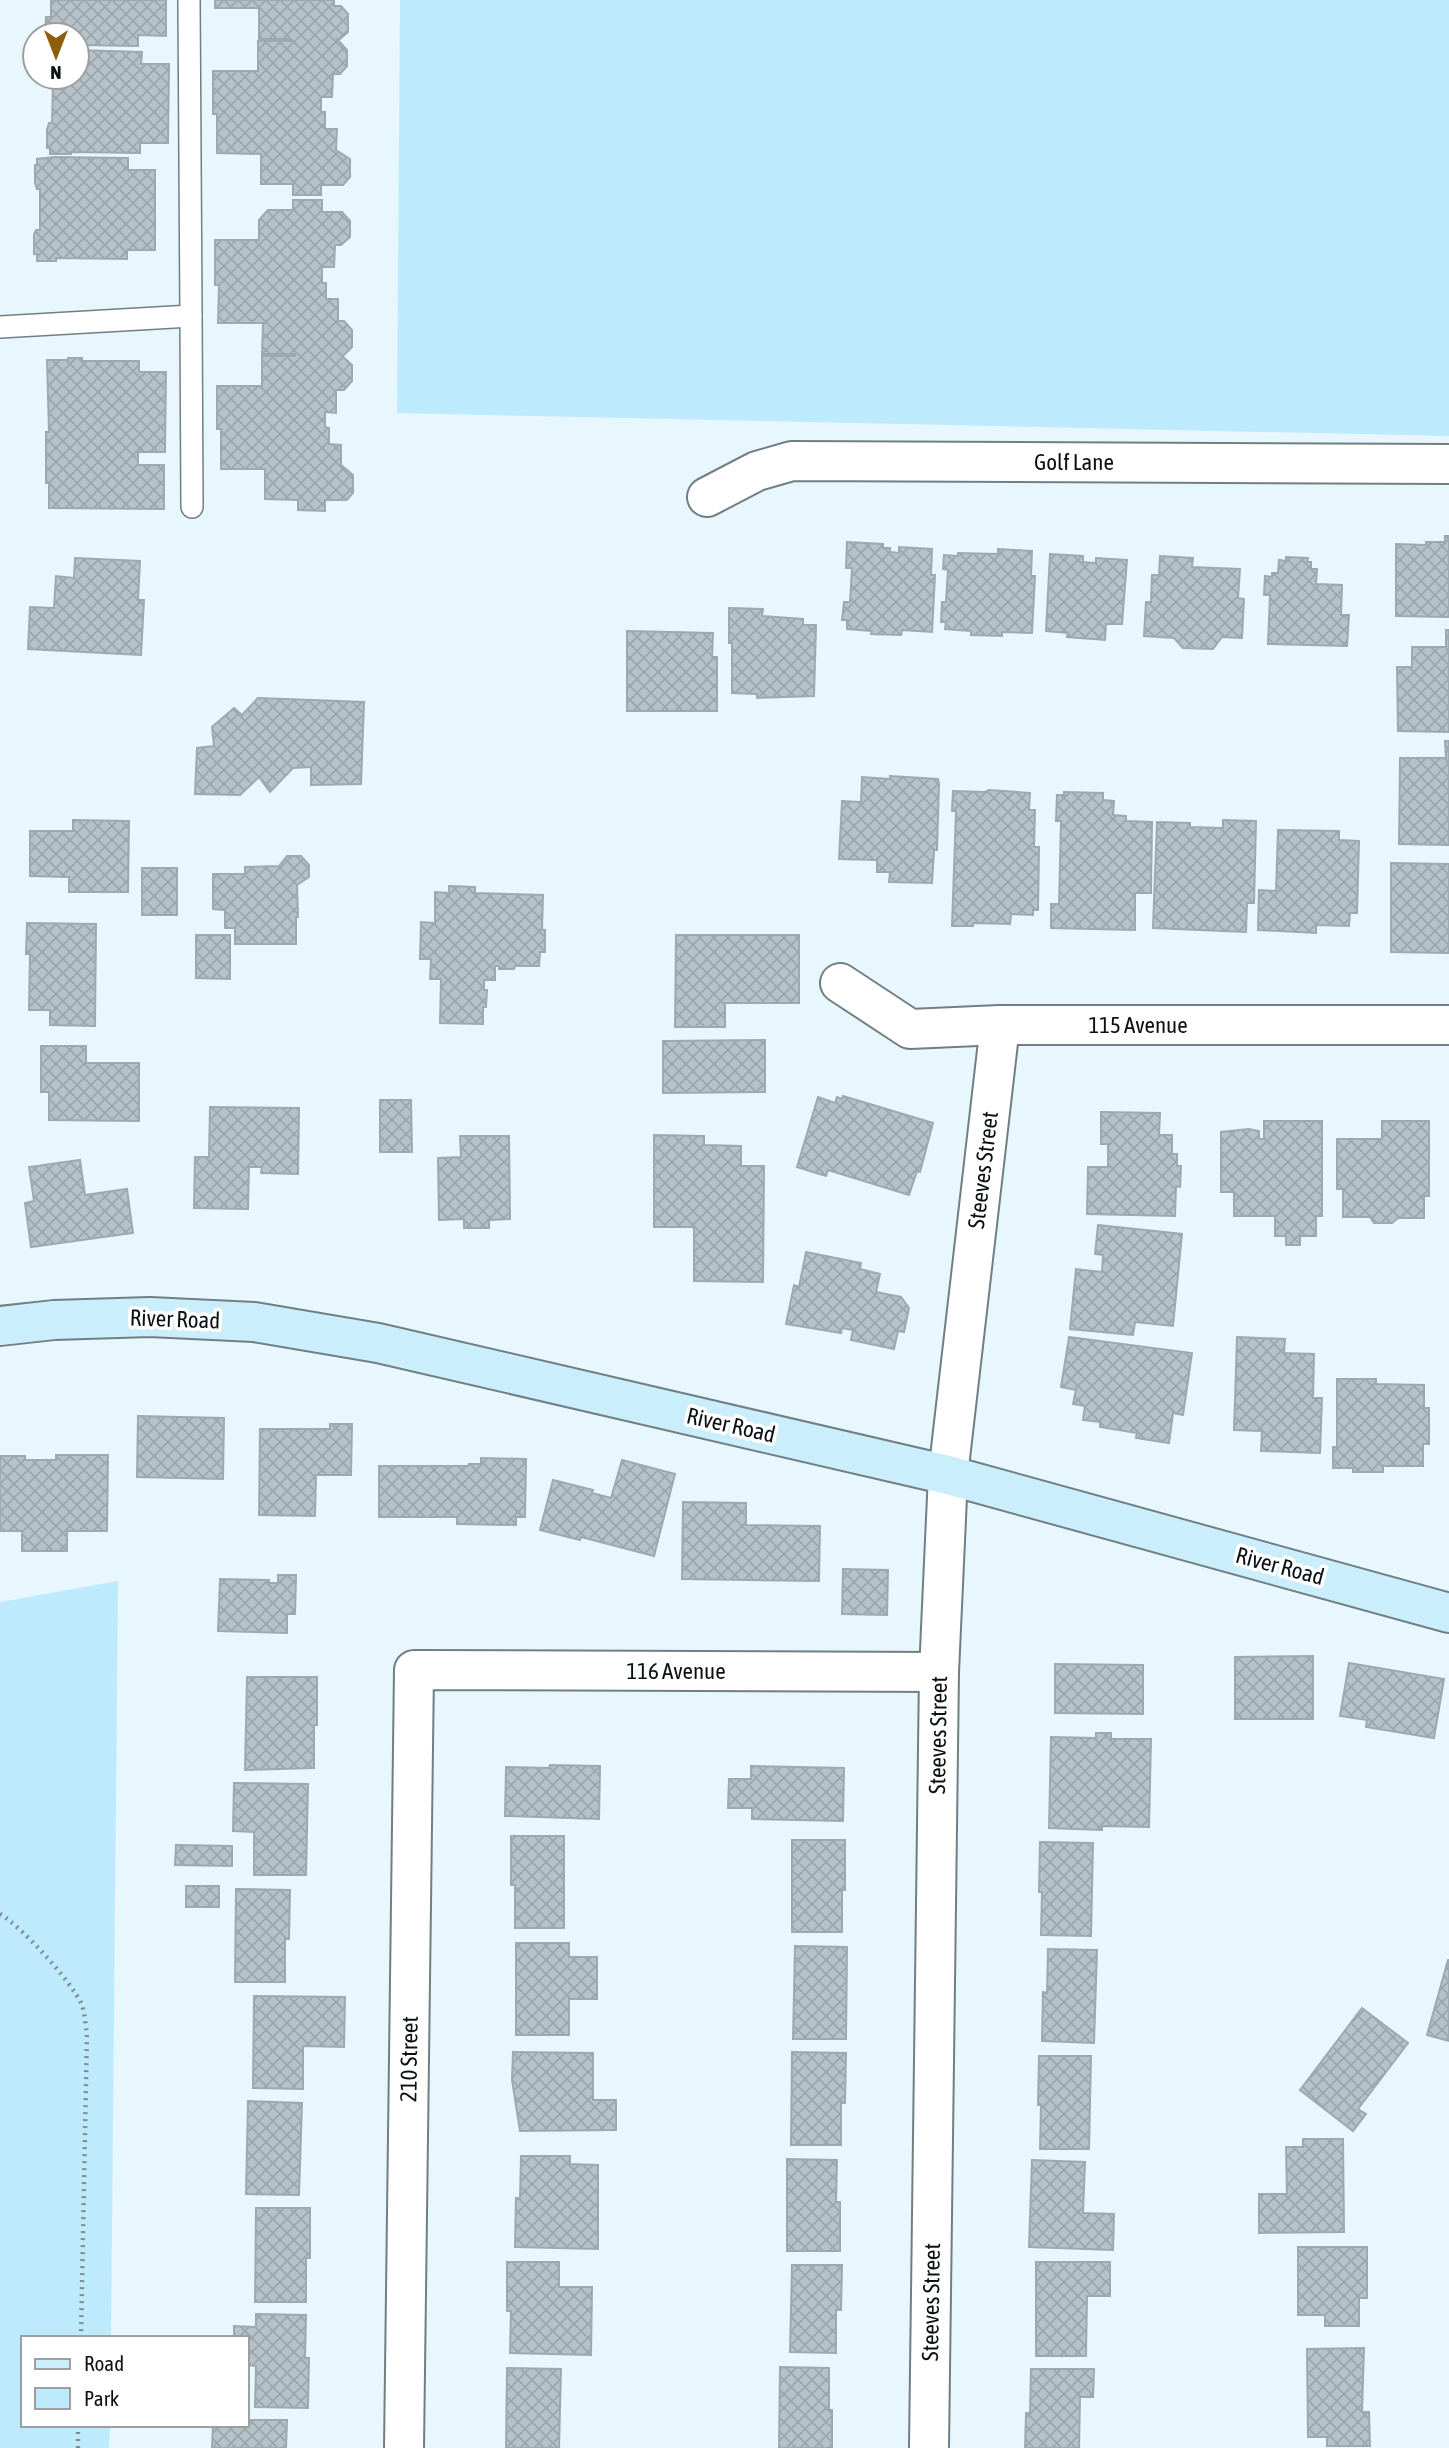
<svg xmlns="http://www.w3.org/2000/svg" width="1449" height="2448" viewBox="0 0 1449 2448" font-family="'Asap Condensed',sans-serif">
	<defs>
		<pattern id="building-cross-hatch" width="8" height="8" patternUnits="userSpaceOnUse" patternTransform="scale(1.75)"><rect width="8" height="8" fill="#b5c3c9"/><path d="M0 0l8 8M0 8l8-8" fill="none" stroke="#9aa6ac"/></pattern>
	</defs>
	<rect width="100%" height="100%" fill="#e8f7fd"/>
	<g fill="#bdeafc">
		<path d="M400 0H1449V436L397 413Z"/>
		<path d="M118 1581 111 2338H23V2425H110L109 2448H0V1602Z"/>
	</g>
	<g fill="url(#building-cross-hatch)" stroke="#9caab0" stroke-width="2">
		<path d="M51 0H166V36L138 35V46L77 45V35H45L46 17H51Z"/>
		<path d="M215 0H334V6H341L348 14V32L340 39H337L347 50V66L340 74H333L332 97H321V112H325V129H337L336 150 350 159V177L343 185H321V195H293V184H261V154L217 153V114H213V71H258V41H291V39H259V8H215Z"/>
		<path d="M77 50 142 52 141 64H169L168 143H140V153L71 152V154H50V148H47V130L49 123H52L53 83H50L48 77H77Z"/>
		<path d="M55 157 128 158V170H155V250H127V259L56 258V261H37V254H34V235L36 230H40V189H37L35 183V165H37V159Z"/>
		<path d="M293 200H322V212H342L350 221V237L341 245H335L334 267H322V283H326V299H338V321H344L352 330V347L344 355H341L352 365V381L344 390H336V413L325 412V427L329 428V444L341 445V465L353 475V493L347 500H325V511L298 510V500L265 499V469H221V429H217V386H262V356H295V354H262L263 323H218L219 285H215V240H259V220L268 210H293Z"/>
		<path d="M68 358H82V361H139V372H166L165 452H138V465H164V509L49 508V483H46V432H49L47 360H68Z"/>
		<path d="M1445 536H1449V617L1396 616V544L1426 545V542H1445Z"/>
		<path d="M847 542 883 544V548H890V552L899 553V547L932 549 931 575H935L932 632 902 630 901 635 871 634 872 631 847 629V620H842L844 602H850L852 568H846Z"/>
		<path d="M998 549 1032 551 1031 576H1035L1032 633 1002 632V636L971 635V631L945 629 946 622H941L942 602H946L948 570 943 569 944 555 958 556V553L998 554Z"/>
		<path d="M1050 554 1083 556V562L1096 563V558L1127 560 1122 624H1106L1105 640 1067 637 1068 633 1046 631Z"/>
		<path d="M1160 556 1193 558 1192 567 1240 569 1238 598 1244 599 1242 638 1222 637 1213 649 1183 648 1174 638 1144 636 1146 602H1151L1152 575H1159Z"/>
		<path d="M1286 557 1308 558 1307 562H1311V569H1317L1316 584 1342 585 1341 615H1349L1347 646 1268 644 1270 595H1264L1265 576 1272 577V573H1278L1279 560 1286 561Z"/>
		<path d="M75 558 140 561 138 600H144L141 655 28 649 30 607 54 608 56 576 74 578Z"/>
		<path d="M729 608 763 609 762 616 803 619V625H816L814 696 757 698V694L732 693V643H729Z"/>
		<path d="M1446 630H1449V732L1398 731 1397 667H1412V647H1446Z"/>
		<path d="M627 631 713 633 712 657H717V711H627Z"/>
		<path d="M258 698 364 702 361 784 311 785V767L293 768 270 792 259 777 240 795 195 794 197 748 214 746 212 727 234 708 242 715Z"/>
		<path d="M1445 741H1449V845L1399 844 1400 758H1446Z"/>
		<path d="M890 776 938 779 939 784 937 850H934L932 883 889 882 890 872H877V860L839 859 842 801 861 802 862 777 890 779Z"/>
		<path d="M989 790 1030 793 1029 810H1035L1034 847H1039L1038 910H1033V915L1011 914 1010 924 973 923V926H952L956 811H952L953 791 985 792Z"/>
		<path d="M1064 792 1103 793V800L1114 801 1113 815 1126 816V821L1152 822 1151 893H1135V930L1051 928V904H1059L1061 821H1056L1057 795H1064Z"/>
		<path d="M73 820 129 821 128 892H69V877L30 876V831H73Z"/>
		<path d="M1223 820 1256 821 1254 903H1247L1246 932 1153 928 1157 822 1190 823V827L1223 828Z"/>
		<path d="M1278 830 1339 831V840L1359 841 1357 913H1350L1349 926 1316 925V933L1258 930 1259 890 1276 891Z"/>
		<path d="M287 856H301L309 865V877L297 885 298 917H296V944H235V928H225V910L213 909V874H245V867L279 866Z"/>
		<path d="M1391 863 1449 864V953L1391 952Z"/>
		<rect x="142" y="868" width="35" height="47"/>
		<path d="M449 886 475 887V893L543 895 542 930H545V952H540L539 966H515L514 969H499V966H495V980H484V990H487L486 1007H483V1024L440 1023 441 979H430L431 959H420L421 922 435 923V892L449 893Z"/>
		<path d="M27 923 96 924 95 1026 50 1025V1010H29L30 954H26Z"/>
		<path d="M196 935H230V979L196 978Z"/>
		<path d="M676 935H799V1003H725V1027H675Z"/>
		<path d="M765 1040V1092L663 1093V1041Z"/>
		<path d="M41 1046H86V1063H139V1121L49 1120V1092H41Z"/>
		<path d="M843 1096 933 1123 920 1172 917 1171 909 1195 828 1170 826 1176 797 1167 818 1097 835 1103 837 1097 842 1099Z"/>
		<path d="M380 1100H411L412 1152H380Z"/>
		<path d="M210 1107 299 1108 298 1174 261 1173 262 1167H249L248 1209 194 1208 195 1157H209Z"/>
		<path d="M1101 1112 1160 1113 1159 1135H1172V1154H1177V1166H1181L1180 1187 1176 1186 1175 1216 1087 1214 1088 1167H1108V1144H1101Z"/>
		<path d="M1264 1121H1322V1216H1316V1236H1300V1245H1286V1236H1275V1216H1234V1192H1221V1132L1249 1129 1259 1131V1139H1264Z"/>
		<path d="M1382 1121H1429V1196H1424V1218H1398L1392 1223H1374L1370 1217H1343V1189H1337V1139H1382Z"/>
		<path d="M654 1135 704 1136V1145L741 1146V1166H764L763 1282 694 1281V1227H654Z"/>
		<path d="M460 1136H509L510 1219 489 1220V1228H464V1219L439 1220 438 1158 461 1157Z"/>
		<path d="M80 1160 85 1195 127 1189 133 1233 31 1247 25 1203 34 1201 29 1167Z"/>
		<path d="M1098 1225 1182 1234 1173 1326 1135 1322 1133 1335 1070 1329 1076 1269 1102 1272 1103 1255 1095 1254Z"/>
		<path d="M806 1252 861 1263 860 1269 880 1274 876 1292 901 1297 909 1308 904 1332 898 1331 894 1349 851 1340 853 1330 842 1328 841 1333 786 1324 794 1285 799 1287Z"/>
		<path d="M1069 1337 1192 1353 1183 1415 1173 1413 1169 1443 1136 1438 1137 1433 1100 1427V1422L1083 1420 1085 1406 1073 1404 1076 1390 1061 1387Z"/>
		<path d="M1237 1337 1285 1339 1284 1353 1314 1354 1313 1398H1322L1320 1453 1261 1451 1262 1431 1234 1430Z"/>
		<path d="M1337 1379H1376V1384L1424 1385V1408H1429V1444H1423V1466H1383V1472H1353V1468H1333V1447H1337Z"/>
		<path d="M138 1416 224 1418 223 1479 137 1477Z"/>
		<path d="M330 1424H352L351 1475H316L315 1516 259 1515 260 1429H330Z"/>
		<path d="M56 1455H108L107 1531H67V1551H22V1531H0V1456H25V1460H56Z"/>
		<path d="M481 1458 526 1459 525 1517H516V1525L457 1524V1517H379V1466H468L469 1464H481Z"/>
		<path d="M622 1460 675 1474 654 1556 581 1537 580 1540 540 1530 553 1480 593 1490 592 1493 611 1498Z"/>
		<path d="M683 1502 746 1503V1525L820 1526 819 1581 682 1579Z"/>
		<path d="M843 1569 888 1570 887 1615 842 1614Z"/>
		<path d="M278 1575H296L295 1614H287V1633L218 1631 220 1579 269 1580V1583H278Z"/>
		<path d="M1313 1656V1719H1235V1657Z"/>
		<path d="M1349 1663 1444 1679 1434 1738 1366 1727 1367 1720 1340 1716Z"/>
		<path d="M1055 1664 1143 1665V1714L1055 1713Z"/>
		<path d="M247 1677H317V1725H314V1768L245 1770Z"/>
		<path d="M1096 1733H1111V1739H1151L1149 1827 1102 1826V1830L1049 1828 1051 1737 1096 1738Z"/>
		<path d="M550 1765 600 1766 599 1819 505 1816 506 1767 549 1768Z"/>
		<path d="M751 1766 844 1768 843 1821 752 1819V1808H728L729 1779H751Z"/>
		<path d="M234 1783 308 1784 306 1875H254V1832L233 1831Z"/>
		<path d="M511 1836H564V1928H515V1885H511Z"/>
		<path d="M792 1840H845V1890H842V1932H792Z"/>
		<path d="M1040 1842 1093 1843 1091 1936 1041 1935 1042 1892H1039Z"/>
		<path d="M176 1845 232 1846V1866L175 1865Z"/>
		<rect x="186" y="1886" width="33" height="21"/>
		<path d="M236 1889 290 1890 289 1939H285V1982H235Z"/>
		<path d="M516 1943H569V1957H597V1999H569V2035H516Z"/>
		<path d="M795 1946 847 1947 846 2039H793Z"/>
		<path d="M1048 1949 1097 1950 1094 2043 1042 2041 1043 1992 1047 1993Z"/>
		<path d="M1448 1960H1449V2041L1427 2035Z"/>
		<path d="M254 1996 345 1997 344 2047 303 2046V2089L253 2088Z"/>
		<path d="M1362 2008 1408 2043 1358 2109 1366 2114 1353 2131 1300 2090Z"/>
		<path d="M513 2052 593 2053V2100H616V2130L520 2131 512 2080Z"/>
		<path d="M792 2052 846 2053 845 2103H841V2145H791Z"/>
		<path d="M1039 2056H1091L1089 2149H1040L1041 2105H1038Z"/>
		<path d="M248 2101 302 2103 299 2195 246 2194Z"/>
		<path d="M1303 2139H1343L1344 2232 1259 2233V2194H1287L1286 2147H1303Z"/>
		<path d="M521 2156H570V2164L598 2165V2249L515 2247 516 2198H520Z"/>
		<path d="M787 2159 837 2160 836 2202H840V2251H787Z"/>
		<path d="M1032 2160 1085 2162 1083 2213 1114 2214 1113 2250 1029 2247Z"/>
		<path d="M256 2208H310V2258H306V2302H255Z"/>
		<path d="M1298 2247H1367V2298H1359V2326H1325V2315H1298Z"/>
		<path d="M507 2262H559V2287H592L591 2355 510 2353 511 2311H507Z"/>
		<path d="M1036 2262H1110V2296H1087L1086 2356H1036Z"/>
		<path d="M792 2265H842L841 2310H836V2353L790 2352Z"/>
		<path d="M256 2314 306 2315 305 2358H309L308 2408 255 2407 256 2366 247 2365V2338H234V2326L256 2327Z"/>
		<path d="M1364 2348 1362 2412H1369L1370 2446H1327V2437H1308L1307 2349Z"/>
		<path d="M780 2367 829 2368V2410H832V2448H779Z"/>
		<path d="M507 2368 561 2369 559 2448H506Z"/>
		<path d="M1031 2369H1094L1093 2397H1080L1079 2448H1025L1026 2413H1030Z"/>
		<path d="M247 2420H287L286 2448H212L213 2425H247Z"/>
	</g>
	<g fill="none" stroke-linecap="round" stroke-linejoin="round">
		<g stroke="#717f84" stroke-width="24">
			<g id="lane">
				<path d="M191 316 192 507"/>
				<path d="M0 327 191 316 189 0"/>
			</g>
		</g>
		<g stroke="#717f84" stroke-width="42">
			<g id="street">
				<path d="M707 497 757 471 792 461 1449 464"/>
				<path d="M840 983 910 1029 1000 1025H1449"/>
				<path d="M404 2448 414 1670 939 1672"/>
				<path d="M929 2448 939 1672 948 1475 1000 1025"/>
			</g>
		</g>
		<g stroke="#717f84" stroke-width="42">
			<path id="secondary" d="M0 1326 54 1320 150 1317 254 1322 378 1343 948 1475 1449 1613"/>
		</g>
		<g stroke="#828d91" stroke-width="4.5" stroke-dasharray="2 5" stroke-linecap="butt">
			<path d="M0 1914C22 1927 72 1982 82 2005 85 2014 85 2024 87 2033L81 2338"/>
			<path d="M78 2448V2425"/>
		</g>
		<use href="#lane" stroke="#fff" stroke-width="21"/>
		<use href="#street" stroke="#fff" stroke-width="38"/>
		<use href="#secondary" stroke="#caeefb" stroke-width="38"/>
	</g>
	<g text-anchor="middle" stroke-width="7" stroke-linejoin="round" paint-order="stroke">
		<g font-size="23" fill="#0b1012" stroke="#fff">
			<text x="1074" y="470">Golf Lane</text>
			<text x="1138" y="1033">115 Avenue</text>
			<text transform="translate(983 1170) rotate(-83)" y="8">Steeves Street</text>
			<text transform="translate(175 1319) rotate(2)" y="8">River Road</text>
			<text transform="translate(731 1425) rotate(13)" y="8">River Road</text>
			<text transform="translate(1280 1566) rotate(15)" y="8">River Road</text>
			<text x="676" y="1679">116 Avenue</text>
			<text transform="translate(938 1735) rotate(-89)" y="8">Steeves Street</text>
			<text transform="translate(409 2059) rotate(-89)" y="8">210 Street</text>
			<text transform="translate(931 2302) rotate(-89)" y="8">Steeves Street</text>
		</g>
	</g>
	<rect x="21" y="2336" width="228" height="91" fill="#ffffff" stroke="#9d9fa0" stroke-width="2"/>
	<rect x="35" y="2359" width="35" height="10" fill="#caeefb" stroke="#9d9fa0" stroke-width="2"/>
	<text x="84" y="2371" font-size="21" fill="#0b1012">Road</text>
	<rect x="35" y="2388" width="35" height="21" fill="#bdeafc" stroke="#9d9fa0" stroke-width="2"/>
	<text x="84" y="2406" font-size="21" fill="#0b1012">Park</text>
	<g transform="translate(56 56) rotate(180)"><circle r="33" fill="#ffffff" stroke="#9d9fa0" stroke-width="2"/>
	<path d="M0-5L12 26L0 18L-12 26Z" fill="#8e5f08"/>
	<text y="-10" font-size="19" font-weight="bold" text-anchor="middle" fill="#0b1012">N</text>
	</g>
</svg>
